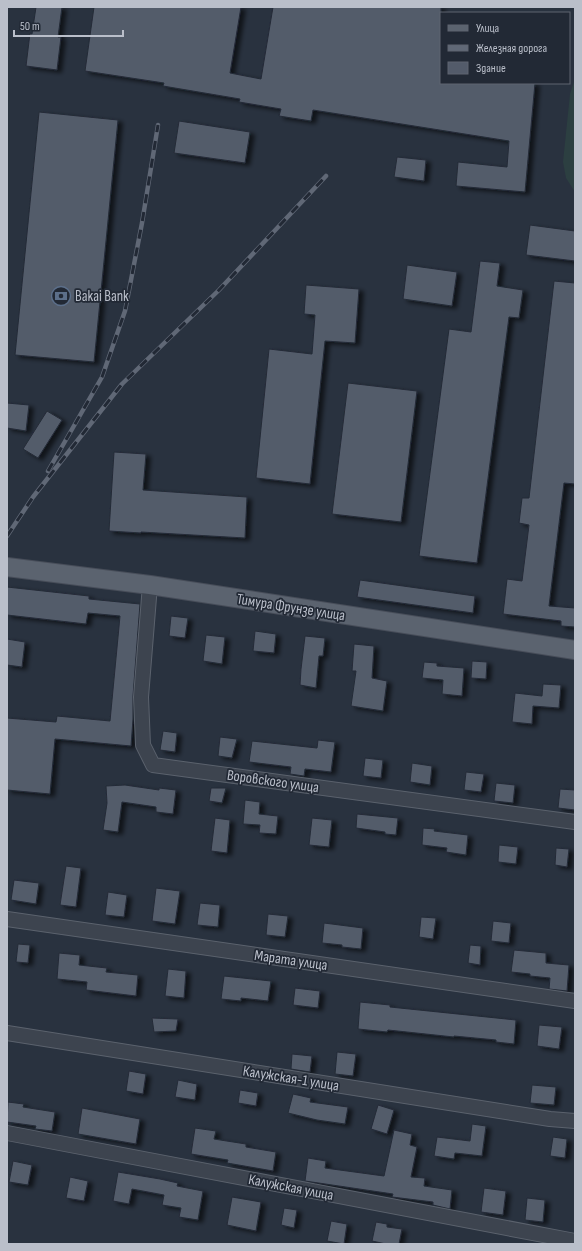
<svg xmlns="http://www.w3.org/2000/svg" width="582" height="1251" viewBox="0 0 582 1251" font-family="'Sofia Sans Condensed',sans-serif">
	<defs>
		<filter id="shadow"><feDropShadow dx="4.5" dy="2.5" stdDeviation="2" flood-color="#0009"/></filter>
	</defs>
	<rect width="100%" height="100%" fill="#29323f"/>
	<path fill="#2c3f41" d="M575 79V192L566 178 563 162 570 94Z"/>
	<g fill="#535b6a" stroke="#242b37" filter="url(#shadow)">
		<path d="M36 7H62L58 37H61L57 70 26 66 30 33 32 34Z"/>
		<path d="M94 7H241L230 73 261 79 273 7H441V83H535L525 192 456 186 458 162 507 167 509 141 313 110 311 121 279 116 281 109 239 102 240 99 163 86 164 83 85 71Z"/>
		<path d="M39 112 118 120 94 362 15 355Z"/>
		<path d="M179 121 250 132 245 163 174 153Z"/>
		<path d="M397 157 426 160 424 181 394 177Z"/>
		<path d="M530 225 575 231V261L526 255Z"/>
		<path d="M480 261 500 263 497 286 523 290 519 318 509 317 477 563 419 556 449 329 471 332Z"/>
		<path d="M407 265 457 272 452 306 403 299Z"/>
		<path d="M554 281 575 283V484L564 483 549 606 575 608V627L561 626V621L503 614 507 579 522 581 529 525 519 523 522 498H529Z"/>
		<path d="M306 285 359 289 355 343 325 341 310 484 256 478 269 349 312 354 315 315 304 314Z"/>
		<path d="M348 383 417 391 401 522 332 514Z"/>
		<path d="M7 403 29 405 26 431 7 428Z"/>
		<path d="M47 411 62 420 38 458 23 449Z"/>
		<path d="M114 452 146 454 143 490 247 497 245 538 141 532V533L109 531Z"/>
		<path d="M360 580 475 596 473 613 357 597Z"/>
		<path d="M7 587 89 596V599L140 604 133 696V719L131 746 55 739 50 794 7 790V718L56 722 57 716 110 721 120 616 88 613 86 624 7 615Z"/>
		<path d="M171 616 188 618 185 638 169 636Z"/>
		<path d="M255 631 276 634 274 653 253 651Z"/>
		<path d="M206 635 225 637 222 664 203 661Z"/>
		<path d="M305 636 325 638 323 656H319L316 688 300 685 301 669Z"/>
		<path d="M7 639 25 642 22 667 7 665Z"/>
		<path d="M354 644 374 646 372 678 387 681 383 711 351 706 356 671H352Z"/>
		<path d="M472 661 487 662 486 679 471 678Z"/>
		<path d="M424 662 437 663V666L464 668 462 696 442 694 443 680 422 678Z"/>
		<path d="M543 684 561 685 559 708 533 706 532 724 512 722 515 693 542 696Z"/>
		<path d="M163 731 177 733 175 752 160 750Z"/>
		<path d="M220 737 237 739 232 758 218 756Z"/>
		<path d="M318 740 335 742 331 772 305 769 304 776 290 774 291 767 249 762 252 741 317 748Z"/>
		<path d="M365 758 383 760 381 778 363 776Z"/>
		<path d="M412 763 432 766 430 785 410 782Z"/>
		<path d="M466 772 484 774 481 792 464 790Z"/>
		<path d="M496 783 515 785 513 803 494 801Z"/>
		<path d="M125 785 159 790V788L176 790 173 814 156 812V807L122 802 118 832 103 830 107 803 106 786Z"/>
		<path d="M211 788H226L222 803 209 801Z"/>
		<path d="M560 789 575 790V810L558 808Z"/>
		<path d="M245 800 260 802 259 814 278 816 276 834 259 833 260 825 243 824Z"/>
		<path d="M357 814 398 818 396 835 385 834V832L356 828Z"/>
		<path d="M215 818 230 820 227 853 211 851Z"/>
		<path d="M312 818 332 820 329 847 309 845Z"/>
		<path d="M423 828 435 829 434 831 468 835 466 855 446 852 447 848 422 845Z"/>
		<path d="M499 845 518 847 516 864 498 862Z"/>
		<path d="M556 848 569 849 567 867 555 865Z"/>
		<path d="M66 866 81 868 76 907 60 905Z"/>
		<path d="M14 880 39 883 36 904 11 900Z"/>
		<path d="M156 888 180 891 175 924 152 921Z"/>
		<path d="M108 892 127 895 124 917 105 915Z"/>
		<path d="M200 903 220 905 218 927 197 925Z"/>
		<path d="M268 914 288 916 285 937 266 935Z"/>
		<path d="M421 917 436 918 433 939 419 937Z"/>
		<path d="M493 921 511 923 509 943 491 941Z"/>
		<path d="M324 923 363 928 361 949 342 947V945L322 943Z"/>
		<path d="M18 944 30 945 28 963 16 962Z"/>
		<path d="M470 945 481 946 480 965 468 963Z"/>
		<path d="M514 950 546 953V963L569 965 567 991 549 989 550 978 530 976V974L511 972Z"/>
		<path d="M59 953 80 955 79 965 107 968 106 972 138 975 136 996 86 990 87 982 57 979Z"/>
		<path d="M168 969 186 971 184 998 165 996Z"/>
		<path d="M224 976 271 981 268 1001 241 998V1001L221 999Z"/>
		<path d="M295 988 320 991 318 1008 293 1005Z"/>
		<path d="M360 1002 390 1005V1007L516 1020 514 1044 496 1042V1040L454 1036V1037L388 1030 387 1032 358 1029Z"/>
		<path d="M152 1018 178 1019 176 1031 154 1032Z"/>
		<path d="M539 1025 562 1027 559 1049 537 1046Z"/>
		<path d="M337 1052 356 1054 353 1076 335 1074Z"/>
		<path d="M292 1054 312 1056 310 1072 291 1069Z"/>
		<path d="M129 1071 146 1074 143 1094 126 1091Z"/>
		<path d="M178 1080 197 1084 195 1100 175 1097Z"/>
		<path d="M532 1085 556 1087 554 1105 530 1103Z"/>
		<path d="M240 1090 258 1093 256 1106 238 1103Z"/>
		<path d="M293 1094 311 1098 310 1102 348 1107 345 1124 317 1120 288 1113Z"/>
		<path d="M8 1102 24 1104 23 1107 55 1112 52 1131 35 1129 36 1126 7 1122Z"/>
		<path d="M378 1105 394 1110 387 1134 371 1129Z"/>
		<path d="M82 1108 140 1119 136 1144 78 1134Z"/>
		<path d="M472 1124 486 1126 482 1156 455 1153 454 1159 434 1156 437 1137 470 1141Z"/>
		<path d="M195 1128 216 1131 214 1139 246 1144V1147L276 1152 273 1171 227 1163 228 1160 191 1154Z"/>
		<path d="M394 1130 412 1134 410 1145 417 1147 411 1177 425 1178 424 1186 452 1190 450 1209 433 1205V1202L392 1197 393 1194 305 1181 308 1158 326 1161 325 1168 384 1176Z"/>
		<path d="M553 1137 567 1139 565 1158 550 1156Z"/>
		<path d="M13 1161 32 1165 28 1185 9 1182Z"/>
		<path d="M118 1172 160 1179 178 1183 177 1186 203 1191 198 1220 179 1217 181 1208 162 1205 164 1195 132 1189 129 1204 113 1201Z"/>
		<path d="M70 1177 88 1181 84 1201 66 1198Z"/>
		<path d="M484 1188 506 1191 503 1215 481 1212Z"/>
		<path d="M232 1197 261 1202 256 1231 227 1225Z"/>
		<path d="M527 1198 545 1200 543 1222 525 1220Z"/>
		<path d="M284 1208 297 1210 294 1228 281 1225Z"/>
		<path d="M331 1221 347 1224 344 1244 327 1241Z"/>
		<path d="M376 1222 387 1224V1227L402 1229 399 1244H386L372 1241Z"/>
	</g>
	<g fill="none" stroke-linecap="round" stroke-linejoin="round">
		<g stroke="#5b626d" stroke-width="16">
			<g id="minor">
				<path d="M150 585 141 697 143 745 153 765 575 822"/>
				<path d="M7 919 575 1001"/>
				<path d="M7 1033 550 1119 575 1121"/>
				<path d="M7 1133 575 1241"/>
			</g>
		</g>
		<g stroke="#474d59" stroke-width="20">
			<path id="major" d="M7 567 150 585 575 650"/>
		</g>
		<use href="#minor" stroke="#3d444f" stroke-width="14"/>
		<use href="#major" stroke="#5b636f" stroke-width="18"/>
		<g stroke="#606876" stroke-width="4.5">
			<g id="rail">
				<path d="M48 471 102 377 125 311 142 223 158 125"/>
				<path d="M7 536 33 497 122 384 219 290 326 176"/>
			</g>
		</g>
		<use href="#rail" stroke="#222935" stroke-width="3" stroke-dasharray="9" stroke-linecap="butt"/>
	</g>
	<defs>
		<g id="bank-ring" transform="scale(1)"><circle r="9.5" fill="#222935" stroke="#5c6f8a" stroke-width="1.5"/><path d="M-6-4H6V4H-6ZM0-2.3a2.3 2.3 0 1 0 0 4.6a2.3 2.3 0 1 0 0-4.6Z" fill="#5c6f8a"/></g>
	</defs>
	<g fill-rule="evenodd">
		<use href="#bank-ring" x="61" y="296"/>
	</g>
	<g text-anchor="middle" stroke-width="3.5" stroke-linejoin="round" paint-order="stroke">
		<g font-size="15" fill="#babfca" stroke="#222935" text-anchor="start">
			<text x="75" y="301">Bakai Bank</text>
		</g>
		<g font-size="15" fill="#babfca" stroke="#222935">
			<text transform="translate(291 607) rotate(9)" y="5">Тимура Фрунзе улица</text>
			<text transform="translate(273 781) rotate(8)" y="5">Воровского улица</text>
			<text transform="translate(291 960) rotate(8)" y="5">Марата улица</text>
			<text transform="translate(291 1078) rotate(9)" y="5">Калужская-1 улица</text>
			<text transform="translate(291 1187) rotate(11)" y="5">Калужская улица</text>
		</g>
	</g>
	<rect width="582" height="1251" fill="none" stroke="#babfca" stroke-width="16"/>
	<rect x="440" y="12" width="130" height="72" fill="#222935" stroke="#5f6571"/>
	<rect x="448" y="25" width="20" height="6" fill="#5b636f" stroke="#5f6571"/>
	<text x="476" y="32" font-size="12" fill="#babfca">Улица</text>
	<rect x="448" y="45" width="20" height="6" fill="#606876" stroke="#5f6571"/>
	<text x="476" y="52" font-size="12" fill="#babfca">Железная дорога</text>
	<rect x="448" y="62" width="20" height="12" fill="#535b6a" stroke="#5f6571"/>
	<text x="476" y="72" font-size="12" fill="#babfca">Здание</text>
	<path d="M14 30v6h109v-6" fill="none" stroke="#babfca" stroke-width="2"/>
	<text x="20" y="30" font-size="12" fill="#babfca" stroke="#222935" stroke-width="3" paint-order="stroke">50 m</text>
</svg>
